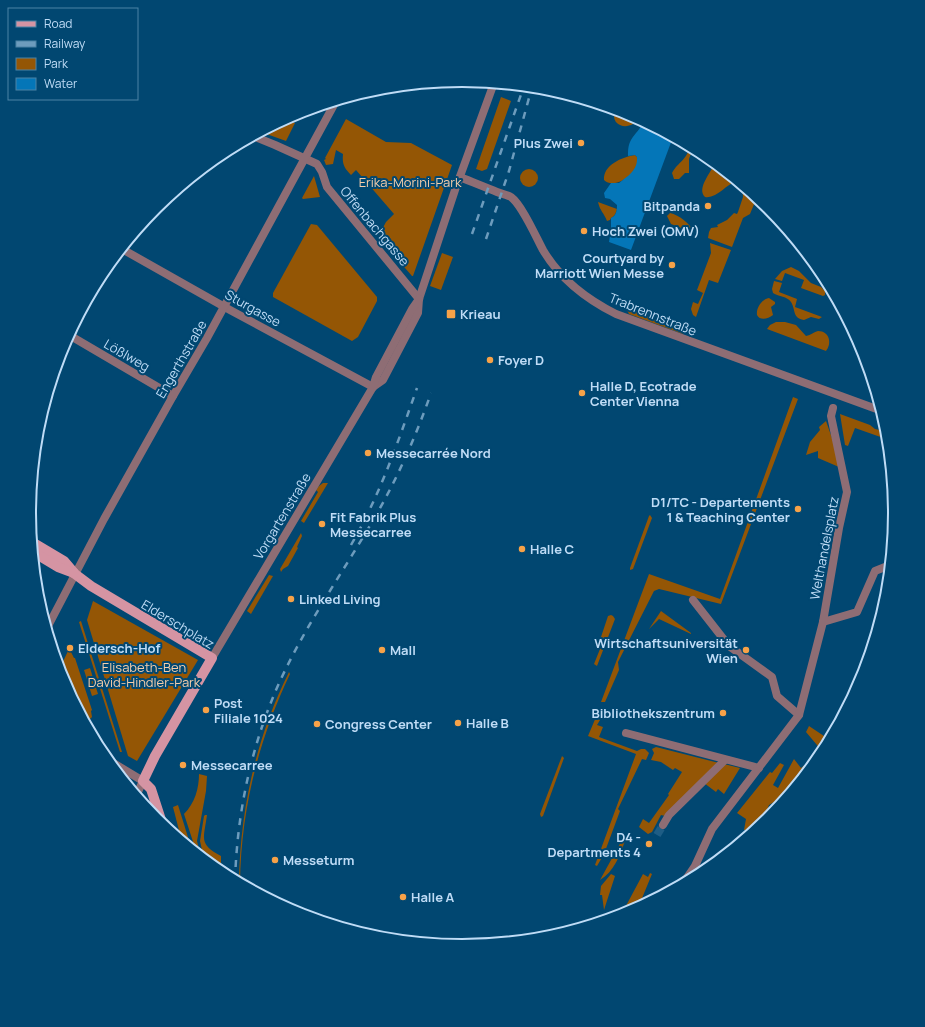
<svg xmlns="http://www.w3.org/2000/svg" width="925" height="1027" viewBox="0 0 925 1027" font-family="Manrope,sans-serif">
	<rect width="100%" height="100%" fill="#014771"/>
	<g fill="#945605">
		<path d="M501 97 511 101 487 169 482 171 476 169Z"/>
		<path d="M618 110 632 115 634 121 633 124C624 129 613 125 614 114Z"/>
		<path d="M288 117 287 120 295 123 286 141 261 132Z"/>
		<path d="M346 119 386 142 411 143 452 165 413 276H412L378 237 386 222 394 214 356 170 351 175C344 168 342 164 343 154L336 150 333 164 326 165 324 160 326 159 325 158Z"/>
		<path d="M690 146 693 148 689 159V173H685L679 179H674L672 173C678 162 687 160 690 146Z"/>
		<path d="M635 155 637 157C637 158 638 163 638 163 635 175 614 190 604 180 603 165 622 157 635 155Z"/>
		<path d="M715 162 737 181C726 184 717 199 705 197 696 188 712 172 715 162Z"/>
		<circle cx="529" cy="178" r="9"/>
		<path d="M314 176 320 197 303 199 302 198Z"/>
		<path d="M742 185 757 197 750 214 743 218 732 247 708 238 709 232 711 228 718 227 717 225 727 220 734 213 737 214 738 212 743 197Z"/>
		<path d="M598 202 617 209C616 213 615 216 611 218L610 220 607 221C604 213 600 211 598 202Z"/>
		<path d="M670 213C679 215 691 224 694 233L671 224 667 216Z"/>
		<path d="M311 224 317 225 377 297V301L358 337 352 341 273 297V293Z"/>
		<path d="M784 225 823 273 830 286C809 270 794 249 784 225Z"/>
		<path d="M710 243 731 250 718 283 709 280 696 317 693 315 691 309 693 302 698 304 703 293 697 290 711 253Z"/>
		<path d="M442 253 453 257 441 290 430 286Z"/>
		<path d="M791 267 799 271 811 283 821 287 825 291V295L823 296 801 288 804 280 785 273 782 281 775 279 782 271Z"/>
		<path d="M774 281 782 283 779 292 797 299 795 307 822 317 819 319 811 317 804 320C792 318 796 310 791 302 787 296 779 297 773 293L772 289Z"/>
		<path d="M769 298 775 302V304L771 307 773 315C768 319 760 321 757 315 756 308 762 299 769 298Z"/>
		<path d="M628 308 687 332 683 334 629 314 627 310Z"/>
		<path d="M776 322H785L796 325 806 336C811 335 814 332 818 331 830 331 832 344 826 351L767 329 770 325Z"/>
		<path d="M793 397 798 399 721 604 659 589 654 591 618 662 619 670 605 702H601L649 574 720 599Z"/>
		<path d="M840 414 870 425 875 429 888 432 889 440 855 428 848 446 845 445Z"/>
		<path d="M826 421 839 458V467L818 458V451L806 455 810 442 820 430 819 427Z"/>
		<path d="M323 483H328L304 523 301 521 318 492 316 490 319 486Z"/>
		<path d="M650 515 652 518 633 569 630 570V568L649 516Z"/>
		<path d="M301 533 302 536 297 547 298 548 288 566 283 569 281 572 280 569Z"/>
		<path d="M269 575 273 576 251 614 247 611Z"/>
		<path d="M93 601 198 660 137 761 128 756 87 620Z"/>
		<path d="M661 611 691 633V634L659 619 649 629Z"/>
		<path d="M611 615 613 616 615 619 597 666 594 664 600 649 598 646 608 616Z"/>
		<path d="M81 621 122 752H120L79 622Z"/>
		<path d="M68 651 71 652 74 658H75L92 710 91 711 92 717 90 719 81 714 62 679 59 670Z"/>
		<path d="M90 668 98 694 92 696 84 670Z"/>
		<path d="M289 672 290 674C258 741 241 810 240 884L239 883C240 810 256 738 289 672Z"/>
		<path d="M596 717 600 720 597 725 603 727 599 737 637 751 641 749H645L649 753 646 760 642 759 618 809 620 811 604 854 597 866 595 865 636 754 588 736Z"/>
		<path d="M809 726 830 740 823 755 780 806 774 802 769 805 761 826 759 828 744 830 746 819 737 813 770 772 772 773 780 763 784 765 773 785 778 788 794 759 801 768 822 751 806 732Z"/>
		<path d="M656 747 719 763 665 816 661 815 652 832 648 834 639 827 643 819 649 823 669 795 668 794 682 772 675 768 673 770 661 762 651 760 654 753 652 749Z"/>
		<path d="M562 756 564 758 543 816 541 817 540 814Z"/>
		<path d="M724 764 740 768 724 794 718 789 716 792 704 783Z"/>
		<path d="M199 774 207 776 206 791 197 841 201 857 197 854 184 814C195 803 199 788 199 774Z"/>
		<path d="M178 805 192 850 182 842 173 807Z"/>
		<path d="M205 815H207C204 838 198 844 221 856V874L205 860 202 850 200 841 204 816Z"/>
		<path d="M622 840 625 841C620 855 614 872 600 880Z"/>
		<path d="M650 873 652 874 640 903H638L635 911 620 917 643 874 648 877Z"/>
		<path d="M611 874 615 876 604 910 602 895H600L601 886Z"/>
	</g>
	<path fill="#0476b8" d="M643 121 673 137 631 250 609 242 611 229V218C616 216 617 211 617 205L610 199 605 198 604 193 611 183H619C628 176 638 170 637 157L635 155 628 156C628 151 628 145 631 140 635 133 641 129 643 121Z"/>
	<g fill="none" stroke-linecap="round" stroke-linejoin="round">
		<path stroke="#1e5d85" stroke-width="8" stroke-dasharray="8 4" stroke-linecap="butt" d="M657 835 663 825"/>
		<g stroke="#8e6d74" stroke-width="8">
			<path d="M253 136 275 145 317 164 322 172 327 187 419 299"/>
			<path d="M460 177C472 182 485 187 497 192 502 194 508 195 511 197 522 205 536 237 543 250 560 279 586 299 616 314L882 411"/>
			<path d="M122 249 230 310 373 387"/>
			<path d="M69 335 173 396"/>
			<path d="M373 387 383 380 418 313 419 299 455 190 494 83"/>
			<path d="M693 600 729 646 772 677 777 696 799 715"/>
			<path d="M823 622 857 612 875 571 890 565 891 561"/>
			<path d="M47 628 104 519 173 396 207 338 336 101"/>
			<path d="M212 658 373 387 376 377 412 309 419 299"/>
			<path d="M626 733 759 768"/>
			<path d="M105 758 143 781 136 796"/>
			<path d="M663 825 669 815 725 760"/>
			<path d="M682 885 695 866 712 829 799 715 823 622 839 528 847 492 831 416 833 408"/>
		</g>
		<g stroke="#d594a3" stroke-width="10">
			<path d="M32 542 64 561 75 574 91 586 212 658 155 756 143 781 151 789 163 826"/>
			<path d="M33 552 58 567 74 573"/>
		</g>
		<g stroke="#6d9cbd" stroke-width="2.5" stroke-dasharray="7 7" stroke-linecap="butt">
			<path d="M472 234 524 86"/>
			<path d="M486 239 509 171 532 87"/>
			<path d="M351 545C380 495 398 442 417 388"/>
			<path d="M235 881C237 815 250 751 276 690 302 630 342 574 375 517 398 477 416 436 431 393"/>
		</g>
	</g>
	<g fill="#f7a248" stroke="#014771" stroke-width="1.5">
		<circle cx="581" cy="143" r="4"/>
		<circle cx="708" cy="206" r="4"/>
		<circle cx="584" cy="231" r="4"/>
		<circle cx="672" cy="265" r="4"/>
		<rect x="446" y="309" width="10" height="10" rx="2"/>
		<circle cx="490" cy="360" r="4"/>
		<circle cx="582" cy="393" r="4"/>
		<circle cx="368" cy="453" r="4"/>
		<circle cx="798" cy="509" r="4"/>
		<circle cx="322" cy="524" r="4"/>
		<circle cx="522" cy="549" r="4"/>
		<circle cx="291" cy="599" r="4"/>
		<circle cx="70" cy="648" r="4"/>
		<circle cx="382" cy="650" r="4"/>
		<circle cx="746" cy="650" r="4"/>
		<circle cx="206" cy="710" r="4"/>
		<circle cx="723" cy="713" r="4"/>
		<circle cx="458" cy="723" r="4"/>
		<circle cx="317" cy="724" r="4"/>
		<circle cx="183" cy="765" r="4"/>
		<circle cx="649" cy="844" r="4"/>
		<circle cx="275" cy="860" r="4"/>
		<circle cx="403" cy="897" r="4"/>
	</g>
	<g text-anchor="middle" stroke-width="4" stroke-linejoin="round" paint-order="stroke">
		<g font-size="13" font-weight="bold" fill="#bfdcf6" stroke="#014771" text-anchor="start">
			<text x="573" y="148" text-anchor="end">Plus Zwei</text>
			<text x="700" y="211" text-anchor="end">Bitpanda</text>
			<text x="592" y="236">Hoch Zwei (OMV)</text>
			<text x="664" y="263" text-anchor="end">Courtyard by<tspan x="664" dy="15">Marriott Wien Messe</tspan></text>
			<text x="460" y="319">Krieau</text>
			<text x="498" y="365">Foyer D</text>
			<text x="590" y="391">Halle D, Ecotrade<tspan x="590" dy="15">Center Vienna</tspan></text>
			<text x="376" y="458">Messecarrée Nord</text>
			<text x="790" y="507" text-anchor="end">D1/TC - Departements<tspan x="790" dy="15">1 &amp; Teaching Center</tspan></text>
			<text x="330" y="522">Fit Fabrik Plus<tspan x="330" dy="15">Messecarree</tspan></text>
			<text x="530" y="554">Halle C</text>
			<text x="299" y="604">Linked Living</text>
			<text x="738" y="648" text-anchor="end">Wirtschaftsuniversität<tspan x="738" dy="15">Wien</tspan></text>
			<text x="78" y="653">Eldersch-Hof</text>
			<text x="390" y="655">Mall</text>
			<text x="214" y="708">Post<tspan x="214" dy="15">Filiale 1024</tspan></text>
			<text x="715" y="718" text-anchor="end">Bibliothekszentrum</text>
			<text x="466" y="728">Halle B</text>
			<text x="325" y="729">Congress Center</text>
			<text x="191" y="770">Messecarree</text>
			<text x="641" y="842" text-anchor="end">D4 -<tspan x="641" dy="15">Departments 4</tspan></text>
			<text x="283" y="865">Messeturm</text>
			<text x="411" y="902">Halle A</text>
		</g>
		<g font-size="13" fill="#f6ceaa" stroke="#014771">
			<text x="410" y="187">Erika-Morini-Park</text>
			<text x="144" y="672">Elisabeth-Ben<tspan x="144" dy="15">David-Hindler-Park</tspan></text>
		</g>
		<g font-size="13" fill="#bfdcf6" stroke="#014771">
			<text transform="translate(375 226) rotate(50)" y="5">Offenbachgasse</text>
			<text transform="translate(253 308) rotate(29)" y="5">Sturgasse</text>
			<text transform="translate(653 314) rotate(22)" y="5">Trabrennstraße</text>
			<text transform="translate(127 355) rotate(30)" y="5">Lößlweg</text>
			<text transform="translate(181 359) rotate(-60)" y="5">Engerthstraße</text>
			<text transform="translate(282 516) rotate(-59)" y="5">Vorgartenstraße</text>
			<text transform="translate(824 548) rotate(-79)" y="5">Welthandelsplatz</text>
			<text transform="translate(178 624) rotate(31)" y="5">Elderschplatz</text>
		</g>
	</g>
	<path d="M0 0H925V1027H0ZM36 513a426 426 0 1 1 852 0a426 426 0 1 1-852 0Z" fill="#014771" fill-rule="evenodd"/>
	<path fill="none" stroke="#bfdcf6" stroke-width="2" d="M36 513a426 426 0 1 1 852 0a426 426 0 1 1-852 0Z"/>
	<rect x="8" y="8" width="130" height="92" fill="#014771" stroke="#4d83a6"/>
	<rect x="16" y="21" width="20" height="6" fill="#d594a3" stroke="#4d83a6"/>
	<text x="44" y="28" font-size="12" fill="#bfdcf6">Road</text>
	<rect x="16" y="41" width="20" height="6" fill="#6d9cbd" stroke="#4d83a6"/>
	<text x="44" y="48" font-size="12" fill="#bfdcf6">Railway</text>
	<rect x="16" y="58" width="20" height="12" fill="#945605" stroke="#4d83a6"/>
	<text x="44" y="68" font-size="12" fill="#bfdcf6">Park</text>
	<rect x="16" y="78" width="20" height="12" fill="#0476b8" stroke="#4d83a6"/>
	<text x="44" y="88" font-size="12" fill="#bfdcf6">Water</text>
</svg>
